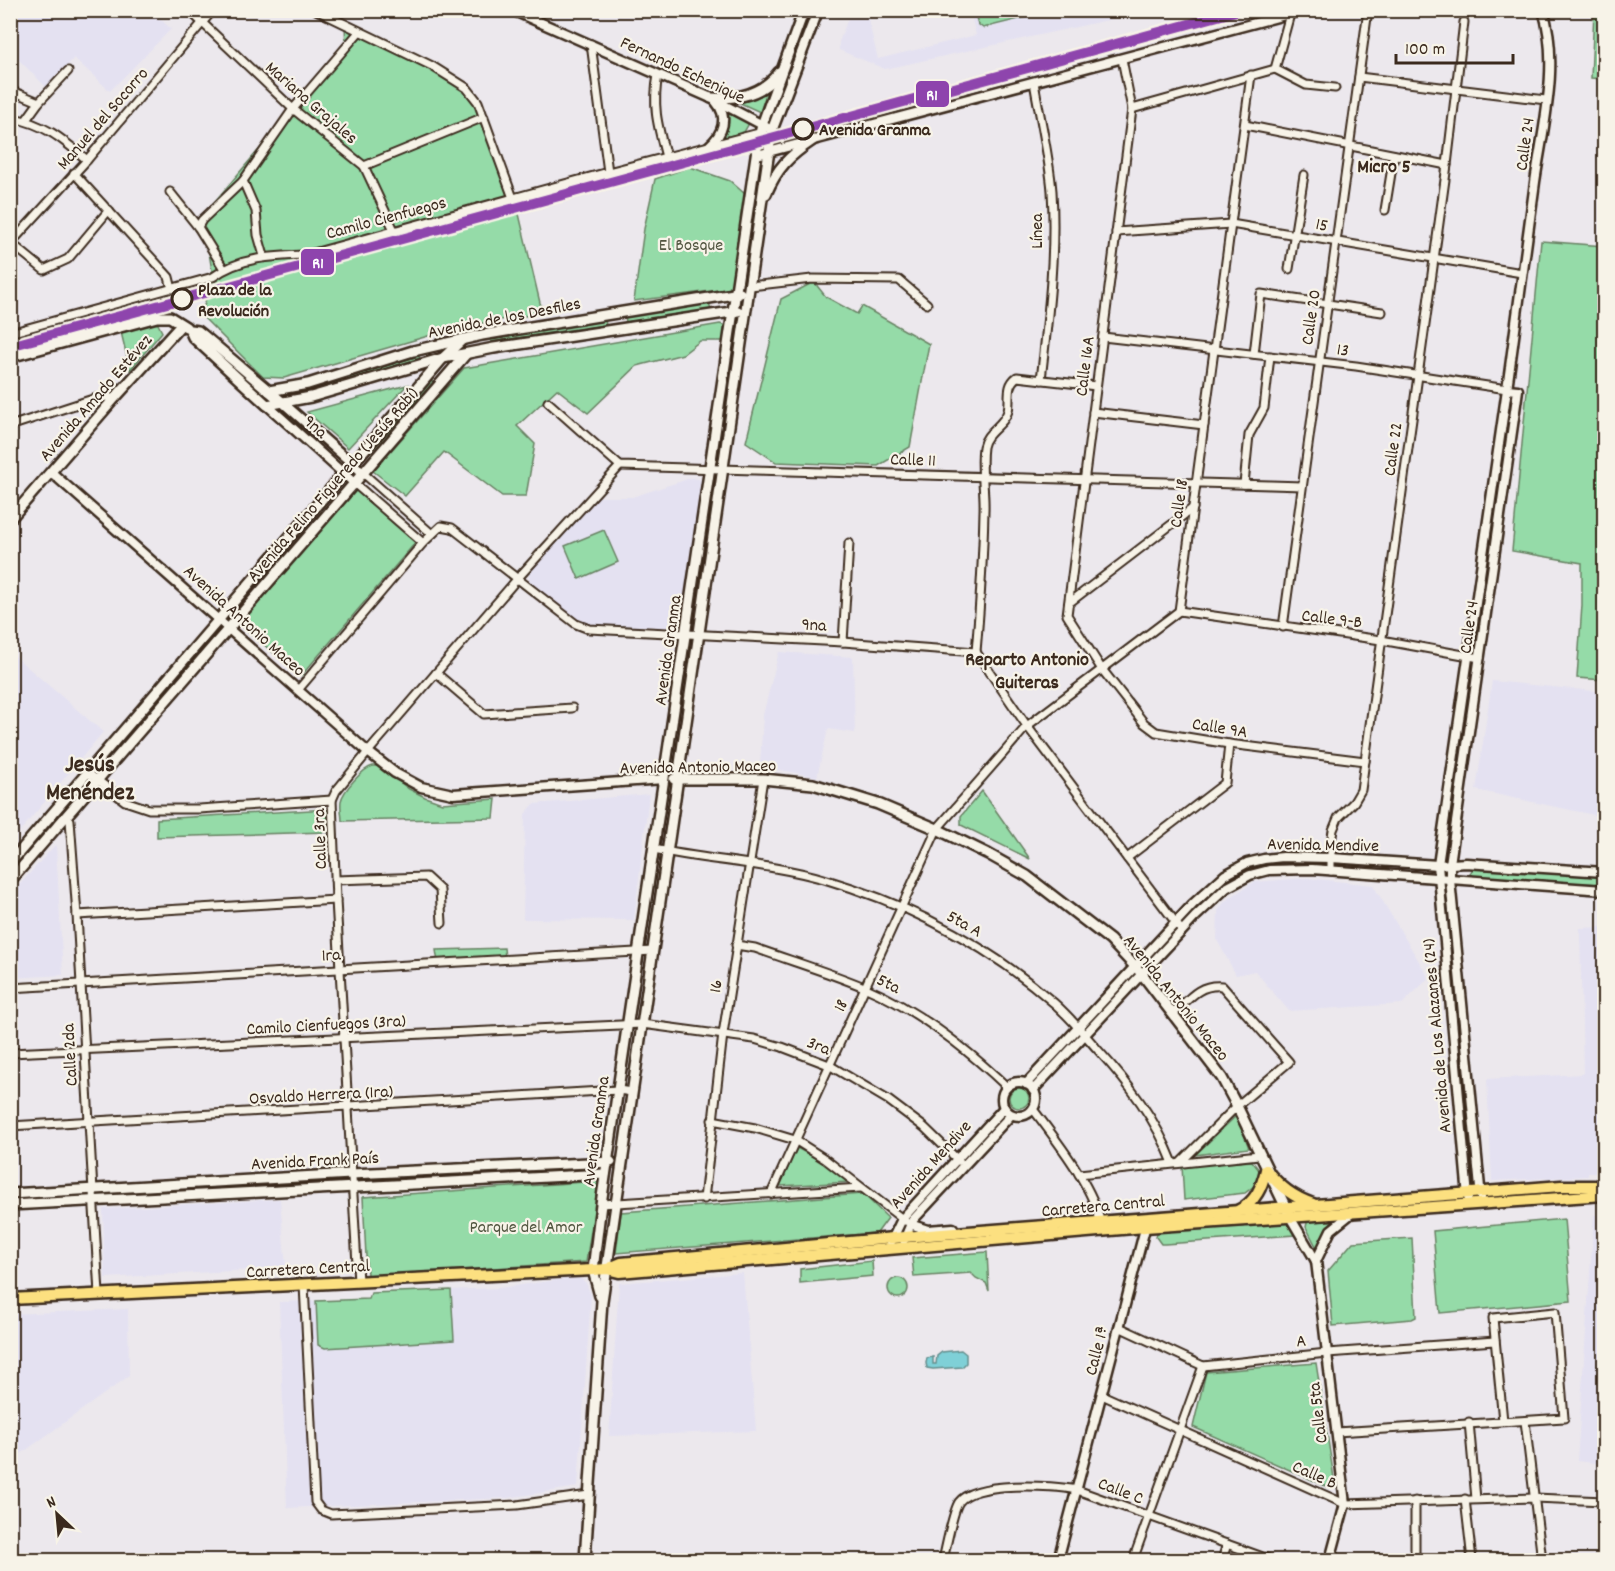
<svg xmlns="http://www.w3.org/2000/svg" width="1615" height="1571" viewBox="0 0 1615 1571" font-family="Dekko,sans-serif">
	<rect width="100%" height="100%" fill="#ece8ed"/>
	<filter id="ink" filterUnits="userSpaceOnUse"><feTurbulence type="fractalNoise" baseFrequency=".0167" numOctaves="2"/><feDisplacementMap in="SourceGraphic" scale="12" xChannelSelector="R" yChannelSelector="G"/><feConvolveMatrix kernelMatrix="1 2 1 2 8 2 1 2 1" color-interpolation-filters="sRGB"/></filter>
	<g filter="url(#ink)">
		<g fill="#e4e1f1">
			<path d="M10 11H158L155 14 171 29 110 91 74 58 47 88 11 52Z"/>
			<path d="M851 11H866L878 59 976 35 970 11H1149L885 69 839 50V42Z"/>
			<path d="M691 478 704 480 684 628 582 624 529 581V572L596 497H632Z"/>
			<path d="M779 652 853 657 855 733 828 729 817 777 760 766 763 715Z"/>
			<path d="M11 653 103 732 11 842Z"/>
			<path d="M1492 681 1604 692V817L1476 790Z"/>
			<path d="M649 794 634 920 523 919 525 814 534 804Z"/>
			<path d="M56 844 63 975 11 978V894Z"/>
			<path d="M1307 878 1373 885 1429 978 1402 1004 1289 1011 1255 971 1236 975 1217 940 1218 911 1225 901 1254 882Z"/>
			<path d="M1604 927V1173H1588V1176L1492 1181 1487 1079 1583 1074 1580 928Z"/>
			<path d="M280 1199 286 1268 105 1278 103 1209Z"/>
			<path d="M1594 1215 1604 1216V1464L1577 1461Z"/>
			<path d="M743 1273 756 1431 609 1436 619 1283Z"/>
			<path d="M579 1277 586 1283 591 1295 578 1487 507 1498 287 1508 279 1302 369 1299 371 1293 499 1288Z"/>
			<path d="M128 1309 129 1376 11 1461V1314Z"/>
		</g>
		<g fill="#95dba8" stroke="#688263" stroke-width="1.5">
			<path d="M808 11H811L777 105 773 104Z"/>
			<path d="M974 11V10L1051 11 983 28 978 24Z"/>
			<path d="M1594 11H1604V79L1591 78Z"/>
			<path d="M345 26 467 88 478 102 515 197 541 307 536 314 459 327 284 378 263 377 201 315 213 277 208 247 198 221 346 48Z"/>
			<path d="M766 91H767L760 112 738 102 751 99Z"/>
			<path d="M725 109 747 120 748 125 744 132 722 138 728 123Z"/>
			<path d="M690 167 730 181 745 194 734 288 634 301 644 229 655 179Z"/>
			<path d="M1541 241 1604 246V680L1577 678 1582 605V563L1512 551Z"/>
			<path d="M814 282 826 297 857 314 862 306 929 344 910 447 878 466 776 462 746 442 781 299Z"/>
			<path d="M709 304 711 310 626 322 625 316Z"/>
			<path d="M605 320 606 325 491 342 490 338Z"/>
			<path d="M155 323 158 324 162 332 130 370 121 332Z"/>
			<path d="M720 324 726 326 723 341H700L683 354 637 366 588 413 557 389 517 426 535 444 526 496H502L444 452 405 496 373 471 464 368Z"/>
			<path d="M419 356 420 360 317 392 315 386Z"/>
			<path d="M430 380 433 382 371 452 369 450Z"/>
			<path d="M407 385 348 448 307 412Z"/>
			<path d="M353 488 416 542 301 676 238 623Z"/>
			<path d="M604 530 618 562 579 579 565 546Z"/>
			<path d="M209 639 211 640 104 763 102 762Z"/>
			<path d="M373 766H379L409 789 425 797 442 803 496 799 494 818 342 821C342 815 340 807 341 801 343 791 363 768 373 766Z"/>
			<path d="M982 791 1030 859 961 825V816Z"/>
			<path d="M328 809V832L157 837V819Z"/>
			<path d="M1473 869 1600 874 1604 877V882L1602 884 1472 878 1470 873Z"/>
			<path d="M504 948 505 958 438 962 436 950Z"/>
			<circle cx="1019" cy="1098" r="10"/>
			<path d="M1237 1115 1249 1148 1195 1155Z"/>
			<path d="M797 1148 823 1162 850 1182 780 1186Z"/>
			<path d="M1252 1161 1259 1170 1258 1183 1245 1193 1184 1200 1182 1166Z"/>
			<path d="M565 1168V1171L363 1181V1179Z"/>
			<path d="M337 1180V1182L95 1195V1193Z"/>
			<path d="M599 1181 586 1262 367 1276 363 1197Z"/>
			<path d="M863 1194 888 1218 877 1233 616 1253 621 1212Z"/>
			<path d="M1339 1216 1322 1237 1317 1248 1306 1227 1308 1219Z"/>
			<path d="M1564 1219 1571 1301 1440 1313 1433 1231Z"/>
			<path d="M1288 1222 1295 1235 1165 1244H1161L1156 1237 1158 1229Z"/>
			<path d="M1412 1238 1416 1317 1412 1319 1333 1326 1328 1271 1353 1242Z"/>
			<path d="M987 1252 989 1291 986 1283 976 1278 971 1273 914 1277 912 1258Z"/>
			<path d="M872 1261 873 1276 800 1283V1269Z"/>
			<circle cx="898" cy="1288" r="10"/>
			<path d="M451 1290 454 1340 325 1348 318 1345 316 1301 369 1299 371 1293Z"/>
			<path d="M1316 1363 1335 1485 1330 1488 1193 1427 1206 1372Z"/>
		</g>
		<path fill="#7fd0d7" stroke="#648e8d" stroke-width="1.5" d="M961 1350 966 1354V1363L962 1367 933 1369 927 1368 926 1363 927 1358 933 1357V1364H936L937 1356 942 1352Z"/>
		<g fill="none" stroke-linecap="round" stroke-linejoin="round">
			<g stroke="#3b2a1e" stroke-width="11">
				<g id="minor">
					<path d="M189 10 293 109 364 166 394 230"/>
					<path d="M316 10 432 66 467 88 478 102 513 198"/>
					<path d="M591 44 608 172"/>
					<path d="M1122 59 1132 109 1067 615 1101 668 1144 723 1156 732 1229 744 1365 761"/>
					<path d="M1275 69 1290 14"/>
					<path d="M658 75C652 107 658 126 666 157"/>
					<path d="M1359 77 1546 100"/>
					<path d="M1034 82C1040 118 1049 155 1052 191 1056 254 1048 317 1041 380"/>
					<path d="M10 90 39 102"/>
					<path d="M1132 109 1275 69 1306 85 1335 88"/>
					<path d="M10 117C46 125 60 137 87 160"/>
					<path d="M26 120 39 102 68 71"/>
					<path d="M1245 125 1447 165"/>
					<path d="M364 166 484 117"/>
					<path d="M74 173 169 277 172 289"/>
					<path d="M243 181 256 211 258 235 264 256"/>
					<path d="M170 192 198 227 224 269"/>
					<path d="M1385 210 1394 155"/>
					<path d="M198 227 202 220 243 181 293 109 359 32"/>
					<path d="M1116 232 1231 224 1522 273"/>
					<path d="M11 243 44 270 68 259 109 210"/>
					<path d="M10 244 87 160 213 10"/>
					<path d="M1289 269 1304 175"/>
					<path d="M750 286 812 279 899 280 927 304"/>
					<path d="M10 333 213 277C240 257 273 256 306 255L608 172 763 132"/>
					<path d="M1103 337 1356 366 1507 389"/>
					<path d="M1254 354 1261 294 1382 312"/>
					<path d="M548 402 620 466 1302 486"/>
					<path d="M1093 412 1204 425"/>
					<path d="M10 426 96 398 109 397 113 400"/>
					<path d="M363 473 432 534"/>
					<path d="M354 483 423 543"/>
					<path d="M1244 484 1249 435 1264 408 1270 356"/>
					<path d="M1069 603 1193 508"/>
					<path d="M1179 611 1381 640 1480 658"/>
					<path d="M1283 627 1368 10"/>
					<path d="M843 642 849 543"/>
					<path d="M976 652C980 605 983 558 984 511 985 489 980 469 983 447 986 431 1004 426 1008 411 1011 398 1005 386 1017 377L1096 386"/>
					<path d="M976 652 1027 726 1182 931"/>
					<path d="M436 673 484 714 572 708"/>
					<path d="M298 690 423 543 441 526 452 528 576 624 589 629 843 642 976 652"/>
					<path d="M88 773 125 801 149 809H199L332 800"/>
					<path d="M66 817 70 820 77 915 99 1294"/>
					<path d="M654 849C710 861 768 863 824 879 908 904 988 945 1054 1003 1070 1017 1084 1034 1098 1050 1129 1084 1156 1119 1173 1163"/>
					<path d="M1127 858 1225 783 1229 744"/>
					<path d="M1331 871V843L1333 830 1338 818 1354 802 1361 790 1447 165 1464 22"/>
					<path d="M335 880 426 877 440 890 442 923"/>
					<path d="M77 915 336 900"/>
					<path d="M736 945 755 948C791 961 828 972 864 987 918 1010 965 1047 1007 1087"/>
					<path d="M10 988 653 951"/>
					<path d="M1173 1014C1189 999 1198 984 1222 986L1289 1062 1237 1106 1181 1162"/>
					<path d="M10 1053 642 1024 754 1039 782 1047 829 1065 888 1100 924 1127 959 1161"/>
					<path d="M1033 1109C1056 1140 1094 1187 1101 1225"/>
					<path d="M712 1120 755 1128 795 1140 825 1159 905 1221"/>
					<path d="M10 1126 618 1090 632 1092"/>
					<path d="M1079 1174 1259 1155"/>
					<path d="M771 1194 937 829 1027 726 1179 611 1251 75"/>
					<path d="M704 1199 723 1034 763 779"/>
					<path d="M601 1204 861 1188"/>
					<path d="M358 1282 336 900 332 800 336 791 368 752 518 578 620 466"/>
					<path d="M304 1285 315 1502 321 1510 331 1514 517 1505 589 1495"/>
					<path d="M1119 1327 1203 1366 1327 1353 1495 1341"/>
					<path d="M1102 1395 1345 1504 1535 1498 1604 1501"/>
					<path d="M1525 1421 1542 1560"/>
					<path d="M1469 1422 1476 1499"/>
					<path d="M1336 1432 1564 1418 1555 1312 1493 1318 1503 1421"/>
					<path d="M1465 1499 1472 1560"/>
					<path d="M943 1560C946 1548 953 1510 959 1502 975 1481 1052 1485 1077 1490L1271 1560"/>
					<path d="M1133 1560 1203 1366"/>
					<path d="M1222 1560 1227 1544"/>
					<path d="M1415 1560V1501"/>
				</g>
			</g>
			<g stroke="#3b2a1e" stroke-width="13">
				<g id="tertiary">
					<path d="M512 10 711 98 772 130"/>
					<path d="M709 146C723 134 729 117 716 102"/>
					<path d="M757 155 1304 10"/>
					<path d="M1507 389C1516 320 1526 251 1535 182 1543 127 1560 64 1543 10"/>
					<path d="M282 402 363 473"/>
					<path d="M267 405 354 483"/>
					<path d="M51 472 368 752 395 773 421 787 453 794 664 779"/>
					<circle cx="1019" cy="1099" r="17"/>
					<path d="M1026 1084 1193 904 1225 875 1247 863 1264 859 1283 857 1331 858 1438 865 1466 863 1604 872"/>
					<path d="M1033 1090 1195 917 1226 888 1250 875 1269 870 1312 869 1604 890"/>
					<path d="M1468 1197 1438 865 1507 389 1518 390 1450 864V880L1481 1198"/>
					<path d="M1290 1217 1316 1261 1345 1504 1330 1560"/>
					<path d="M910 1224 928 1230 953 1228"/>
					<path d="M904 1240 912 1221 1011 1115"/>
					<path d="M891 1242 902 1219 1004 1108"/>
					<path d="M1316 1261 1331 1230 1352 1213"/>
					<path d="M1058 1560 1147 1221"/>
				</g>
			</g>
			<g stroke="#3b2a1e" stroke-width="14">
				<g id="secondary">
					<path d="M711 98C738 99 762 95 779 72"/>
					<path d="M766 194C777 168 789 156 813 140"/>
					<path d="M10 357 157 317H170L186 327"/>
					<path d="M269 391 308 384 413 351 482 335 740 293"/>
					<path d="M282 402 203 335 198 331 190 330 193 337 267 405 311 397 443 358 494 348 738 311"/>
					<path d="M10 519 113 400 181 325"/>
					<path d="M674 779H763L813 784 878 804 937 829 988 854 1027 876 1110 940 1142 974 1222 1078 1237 1106 1288 1212"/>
					<path d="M10 863 443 358 463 339"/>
					<path d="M10 881 466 354"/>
					<path d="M10 1194 351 1174 611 1162"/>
					<path d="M10 1205 605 1174"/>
					<path d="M600 1296 593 1270 601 1204 758 142 762 125 804 10"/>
					<path d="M585 1560 602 1301 772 130 818 10"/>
				</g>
			</g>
			<g stroke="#3b2a1e" stroke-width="15">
				<g id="trunk">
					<path d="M1266 1170C1280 1187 1293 1197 1313 1204"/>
					<path d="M1239 1210C1256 1202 1262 1186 1266 1170"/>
					<path d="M607 1269 621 1263 904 1237 1561 1186H1604"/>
					<path d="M10 1299 593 1270 607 1269 619 1272 1145 1227 1604 1195"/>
				</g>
			</g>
			<use href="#minor" stroke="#f7f3e8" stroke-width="7"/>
			<use href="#tertiary" stroke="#f7f3e8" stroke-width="8"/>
			<use href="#secondary" stroke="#f7f3e8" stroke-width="9"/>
			<use href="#trunk" stroke="#fce080" stroke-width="10"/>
			<g stroke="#f7f3e8" stroke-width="15">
				<path id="rail-1" d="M10 346 1240 10"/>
			</g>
			<use href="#rail-1" stroke="#8e44ad" stroke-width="10"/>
		</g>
	</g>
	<g fill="#f7f3e8" stroke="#3b2a1e" stroke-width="3">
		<circle cx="803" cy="129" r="10"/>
		<circle cx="182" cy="299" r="10"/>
	</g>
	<g text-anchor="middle" stroke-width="4.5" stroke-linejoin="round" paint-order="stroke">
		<g font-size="18" fill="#3b2a1e" stroke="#f7f3e8">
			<text transform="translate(683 69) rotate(25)" y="6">Fernando Echenique</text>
			<text transform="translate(312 102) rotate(41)" y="6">Mariana Grajales</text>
			<text transform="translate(102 118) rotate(-49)" y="6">Manuel del Socorro</text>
			<text transform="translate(1524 144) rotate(-82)" y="6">Calle 24</text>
			<text transform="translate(386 217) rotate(-15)" y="6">Camilo Cienfuegos</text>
			<text transform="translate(1322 224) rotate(10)" y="6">15</text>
			<text transform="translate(1036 231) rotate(-90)" y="6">Línea</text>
			<text transform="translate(504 317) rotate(-11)" y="6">Avenida de los Desfiles</text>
			<text transform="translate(1310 317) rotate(-82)" y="6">Calle 20</text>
			<text transform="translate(1343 349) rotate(7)" y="6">13</text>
			<text transform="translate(1084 366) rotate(-83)" y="6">Calle 16A</text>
			<text transform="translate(95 397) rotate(-49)" y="6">Avenida Amado Estévez</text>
			<text transform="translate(316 426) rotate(42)" y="6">9na</text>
			<text transform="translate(1392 449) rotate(-82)" y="6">Calle 22</text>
			<text transform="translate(913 459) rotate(2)" y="6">Calle 11</text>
			<text transform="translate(332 484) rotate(-49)" y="6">Avenida Felino Figueredo (Jesús Rabí)</text>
			<text transform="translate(1178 503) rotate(-82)" y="6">Calle 18</text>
			<text transform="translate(1332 618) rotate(7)" y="6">Calle 9-B</text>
			<text transform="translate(245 620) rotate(42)" y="6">Avenida Antonio Maceo</text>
			<text transform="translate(814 624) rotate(3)" y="6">9na</text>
			<text transform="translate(1468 627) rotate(-82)" y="6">Calle 24</text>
			<text transform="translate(667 650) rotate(-82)" y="6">Avenida Granma</text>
			<text transform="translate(1220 727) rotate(9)" y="6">Calle 9A</text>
			<text transform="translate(698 766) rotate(-1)" y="6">Avenida Antonio Maceo</text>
			<text transform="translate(319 839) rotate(-92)" y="6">Calle 3ra</text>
			<text transform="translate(1323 844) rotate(1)" y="6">Avenida Mendive</text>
			<text transform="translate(965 923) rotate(29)" y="6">5ta A</text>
			<text transform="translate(331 954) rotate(-4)" y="6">1ra</text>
			<text transform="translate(889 983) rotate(27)" y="6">5ta</text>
			<text transform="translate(715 986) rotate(-82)" y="6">16</text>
			<text transform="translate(1177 997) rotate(51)" y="6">Avenida Antonio Maceo</text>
			<text transform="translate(840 1005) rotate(-66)" y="6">18</text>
			<text transform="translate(326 1024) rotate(-3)" y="6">Camilo Cienfuegos (3ra)</text>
			<text transform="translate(1436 1036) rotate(-95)" y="6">Avenida de Los Alazanes (24)</text>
			<text transform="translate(819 1045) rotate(22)" y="6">3ra</text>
			<text transform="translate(69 1055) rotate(-93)" y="6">Calle 2da</text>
			<text transform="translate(321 1094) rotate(-3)" y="6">Osvaldo Herrera (1ra)</text>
			<text transform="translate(595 1131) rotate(-82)" y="6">Avenida Granma</text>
			<text transform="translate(315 1160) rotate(-3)" y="6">Avenida Frank País</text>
			<text transform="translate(930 1164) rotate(-48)" y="6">Avenida Mendive</text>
			<text transform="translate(1103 1205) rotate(-5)" y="6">Carretera Central</text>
			<text transform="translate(308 1268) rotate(-3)" y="6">Carretera Central</text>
			<text transform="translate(1301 1340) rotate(-6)" y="6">A</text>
			<text transform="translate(1096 1350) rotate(-75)" y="6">Calle 1ª</text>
			<text transform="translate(1317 1413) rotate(-97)" y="6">Calle 5ta</text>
			<text transform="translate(1315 1474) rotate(24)" y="6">Calle B</text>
			<text transform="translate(1121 1490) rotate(21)" y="6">Calle C</text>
		</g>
		<g font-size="18" font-weight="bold" fill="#3b2a1e" stroke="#f7f3e8" text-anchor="start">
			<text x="819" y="135">Avenida Granma</text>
			<text x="198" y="295">Plaza de la<tspan x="198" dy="21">Revolución</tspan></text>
		</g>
		<g font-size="18" fill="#525640" stroke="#f7f3e8">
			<text x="691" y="250">El Bosque</text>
			<text x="526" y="1232">Parque del Amor</text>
		</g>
		<g font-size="20" font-weight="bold" fill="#3b2a1e" stroke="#f7f3e8">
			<text x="1384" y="172">Micro 5</text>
			<text x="1027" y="665">Reparto Antonio<tspan x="1027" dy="23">Guiteras</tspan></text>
		</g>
		<g font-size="24" font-weight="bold" fill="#3b2a1e" stroke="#f7f3e8">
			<text x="90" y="771">Jesús<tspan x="90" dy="28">Menéndez</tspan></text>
		</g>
	</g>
	<g stroke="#f7f3e8" stroke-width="2">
		<rect x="915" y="80" width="35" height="28" rx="6" fill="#8e44ad"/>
		<rect x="300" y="248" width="35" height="28" rx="6" fill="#8e44ad"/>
	</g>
	<g font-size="16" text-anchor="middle" font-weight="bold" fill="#fff">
		<text x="932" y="100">R1</text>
		<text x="318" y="268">R1</text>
	</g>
	<rect width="1615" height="1571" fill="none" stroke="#f7f3e8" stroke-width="36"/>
	<rect x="18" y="18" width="1579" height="1535" fill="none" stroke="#3b2a1e" stroke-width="2" filter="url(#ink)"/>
	<g transform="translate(57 1514) rotate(334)" stroke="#f7f3e8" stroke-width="4.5" paint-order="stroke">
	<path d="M0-4.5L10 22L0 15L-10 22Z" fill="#3b2a1e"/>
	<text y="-9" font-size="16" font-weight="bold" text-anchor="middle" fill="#3b2a1e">N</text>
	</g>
	<path d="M1396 54v9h117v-9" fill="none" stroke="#3b2a1e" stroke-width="3"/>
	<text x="1405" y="54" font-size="18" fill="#3b2a1e" stroke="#f7f3e8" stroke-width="4.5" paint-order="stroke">100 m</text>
</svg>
